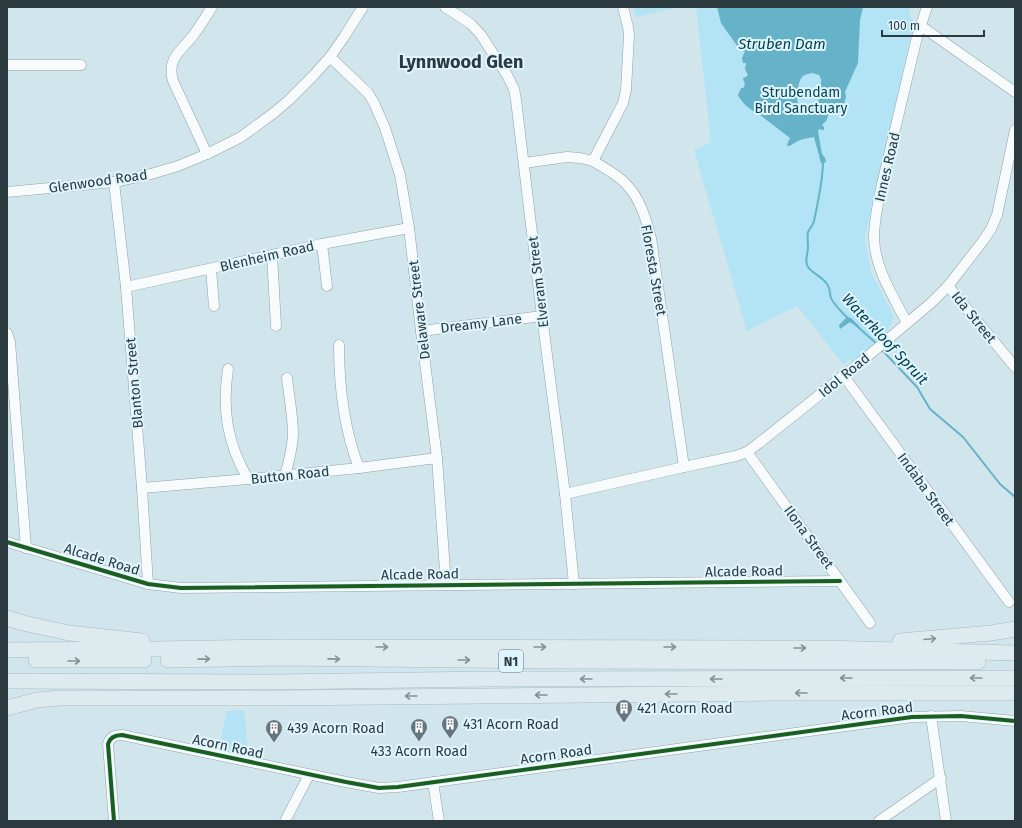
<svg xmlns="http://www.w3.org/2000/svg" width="1022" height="828" viewBox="0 0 1022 828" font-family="'Fira Sans',sans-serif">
	<rect width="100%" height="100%" fill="#d1e5ec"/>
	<g fill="#b2e4f5">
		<path d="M633 7H679L636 17Z"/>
		<path d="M696 7H911L909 13 914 22 865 237 871 272 894 317 888 331 853 362 850 359 844 365 797 306 747 331 694 150 711 142Z"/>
		<path d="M244 710 247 740V753L219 748 227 711Z"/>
	</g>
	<g fill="#66b2c8" fill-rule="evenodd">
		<path d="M717 7H863L860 20 858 63 845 92 846 97 844 104 832 107 826 121 822 125 824 127V130H823L819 129 818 131 822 154 825 158 826 162 824 163H821L814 137C809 138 801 139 796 142 792 144 792 146 787 146 787 143 789 141 790 138L760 115C752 111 742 104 738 95L741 88H743L745 85 743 78 746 77 748 75 745 69 746 63H743L742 58 745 51 740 50 721 23ZM812 73 819 75C823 82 821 81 820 87 820 89 821 90 821 91 820 103 815 105 806 110L801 109C800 107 799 106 798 103 796 98 798 81 802 77 805 74 808 74 812 73Z"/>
		<path d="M847 317 851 318 860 327 858 328 850 322 840 329 839 325Z"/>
	</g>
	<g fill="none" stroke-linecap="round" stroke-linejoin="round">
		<g stroke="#66b2c8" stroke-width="2">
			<path d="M823 161C823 181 818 201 814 221 813 225 810 228 808 232 807 237 808 242 808 247 808 253 805 259 807 265 809 272 822 276 827 284 831 289 829 292 831 298 833 303 844 315 849 319"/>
			<path d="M858 327 877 344"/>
			<path d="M881 349 917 387 930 409 963 437 1000 484 1015 497"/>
		</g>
		<g stroke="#92a1a7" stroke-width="11">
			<g id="minor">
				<path d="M445 7 471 24 481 35 507 75 514 89 516 100 542 316 565 494 574 584"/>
				<path d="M623 7 628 27 629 35 626 90 623 103 593 161C604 168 617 174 626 184 640 198 646 219 651 238L684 467"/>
				<path d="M921 26 1015 92"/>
				<path d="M330 57 368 93 374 103 385 128 400 175 409 228 421 331 437 458 446 585"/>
				<path d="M7 65H81"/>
				<path d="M207 154 173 81C166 57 183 50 195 33 201 25 206 16 212 7"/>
				<path d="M524 163 567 157 580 158 593 161"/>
				<path d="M114 182 126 287 142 488 148 584"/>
				<path d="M7 192 114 182 151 174 178 166 207 154 241 137 275 112 289 100 314 75 330 57 344 37 363 7"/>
				<path d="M322 244 327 286"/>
				<path d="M272 255 276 326"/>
				<path d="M211 269 214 306"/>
				<path d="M948 286 1015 367"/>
				<path d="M126 287 322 244 409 228"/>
				<path d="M907 323C893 296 875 269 874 238 874 218 879 198 883 180L917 37 927 7"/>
				<path d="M421 331 542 316"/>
				<path d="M7 333 10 342 26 548"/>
				<path d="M339 345C339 387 344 429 359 468"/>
				<path d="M228 369C222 410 227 443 248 479"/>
				<path d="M843 375 1009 602"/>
				<path d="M747 452 870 623"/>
				<path d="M285 475C289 462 292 449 293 435 293 416 289 396 287 378"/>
				<path d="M142 488 248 479 359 468 437 458"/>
				<path d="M565 494 684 467 736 456 747 452 759 443 862 361 931 303 948 286 983 241 991 229 997 215 1015 130"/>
				<path d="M7 542 148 584 181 588 840 581"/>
				<path d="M931 716 946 821"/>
				<path d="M433 782 439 821"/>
				<path d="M114 821 108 744C110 737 115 735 122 735L346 782 379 788 398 787 912 717 961 716 1015 721"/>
				<path d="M285 821 309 775"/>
				<path d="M879 821 941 778"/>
			</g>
		</g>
		<g stroke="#a6bbc1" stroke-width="16">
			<g id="highway">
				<path d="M7 618 23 623 69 633 142 641"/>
				<path d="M900 641 991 633 1015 629"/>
				<path d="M7 650 156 649 279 647 821 648 1015 653"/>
				<path d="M36 660H144"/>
				<path d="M168 660 278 658 558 661 978 662"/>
				<path d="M7 681 274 682 488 679 1015 678"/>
				<path d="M7 708 37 700 60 698H275L778 693H1015"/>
			</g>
		</g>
		<use href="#minor" stroke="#f8fbfc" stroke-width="10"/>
		<use href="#highway" stroke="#ddeaee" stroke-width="15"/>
		<g stroke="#dff5fd" stroke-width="6">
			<g id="cycleway">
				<path d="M7 542 148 584 181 588 840 581"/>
				<path d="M114 821 108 744C110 737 115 735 122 735L346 782 379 788 398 787 912 717 961 716 1015 721"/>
			</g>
		</g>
		<use href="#cycleway" stroke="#1b5e20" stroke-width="4"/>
	</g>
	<defs><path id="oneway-shaft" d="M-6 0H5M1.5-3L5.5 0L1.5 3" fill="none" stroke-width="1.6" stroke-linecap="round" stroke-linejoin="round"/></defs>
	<g stroke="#849296">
		<use href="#oneway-shaft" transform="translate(930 639) rotate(-5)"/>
		<use href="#oneway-shaft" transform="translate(382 647)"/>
		<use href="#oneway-shaft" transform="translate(540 647)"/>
		<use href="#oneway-shaft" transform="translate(670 647)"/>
		<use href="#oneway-shaft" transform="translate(800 648)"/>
		<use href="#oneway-shaft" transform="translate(204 659) rotate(-1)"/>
		<use href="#oneway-shaft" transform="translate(334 659) rotate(1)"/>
		<use href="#oneway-shaft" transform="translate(464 660)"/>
		<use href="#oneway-shaft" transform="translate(74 661)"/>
		<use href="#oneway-shaft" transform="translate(846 678) rotate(180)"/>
		<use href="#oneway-shaft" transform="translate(976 678) rotate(180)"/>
		<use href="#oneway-shaft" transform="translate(586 679) rotate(180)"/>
		<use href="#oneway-shaft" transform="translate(716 679) rotate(180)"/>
		<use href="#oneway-shaft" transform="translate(801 693) rotate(180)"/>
		<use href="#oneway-shaft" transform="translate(671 694) rotate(180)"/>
		<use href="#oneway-shaft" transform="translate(541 695) rotate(180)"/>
		<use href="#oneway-shaft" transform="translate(411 696) rotate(180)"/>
	</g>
	<defs>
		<g id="building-pin" transform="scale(0.9)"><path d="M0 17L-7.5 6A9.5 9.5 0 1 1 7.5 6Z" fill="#65767c" stroke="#dff5fd"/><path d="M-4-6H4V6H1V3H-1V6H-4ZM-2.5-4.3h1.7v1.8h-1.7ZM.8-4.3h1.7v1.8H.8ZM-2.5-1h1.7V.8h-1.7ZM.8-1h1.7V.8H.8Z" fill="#fff"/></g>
	</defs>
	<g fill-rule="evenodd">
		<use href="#building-pin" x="624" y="708"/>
		<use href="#building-pin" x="450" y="724"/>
		<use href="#building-pin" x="419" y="727"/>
		<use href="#building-pin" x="274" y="728"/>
	</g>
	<g text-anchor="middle" stroke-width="4" stroke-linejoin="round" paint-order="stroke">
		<rect fill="#dff5fd" stroke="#617278" stroke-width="1" x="499" y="650" width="24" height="22" rx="3"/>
		<g font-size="13" font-weight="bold" fill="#2b3a3f">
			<text x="511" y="666">N1</text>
		</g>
		<g font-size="14" fill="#074453" stroke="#dff5fd">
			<text x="801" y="97">Strubendam<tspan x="801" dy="16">Bird Sanctuary</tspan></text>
		</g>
		<g font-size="14" fill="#2b3a3f" stroke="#dff5fd">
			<text transform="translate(887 167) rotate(-77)" y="5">Innes Road</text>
			<text transform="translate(98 181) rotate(-8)" y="5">Glenwood Road</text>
			<text transform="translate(267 256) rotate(-13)" y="5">Blenheim Road</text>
			<text transform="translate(654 270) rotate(80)" y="5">Floresta Street</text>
			<text transform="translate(538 282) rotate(-97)" y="5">Elveram Street</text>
			<text transform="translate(419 310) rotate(-97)" y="5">Delaware Street</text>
			<text transform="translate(974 317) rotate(51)" y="5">Ida Street</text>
			<text transform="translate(481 323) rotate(-7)" y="5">Dreamy Lane</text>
			<text transform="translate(844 375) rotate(-39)" y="5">Idol Road</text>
			<text transform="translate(134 383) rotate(-95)" y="5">Blanton Street</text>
			<text transform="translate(290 475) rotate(-6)" y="5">Button Road</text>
			<text transform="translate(926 489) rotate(54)" y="5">Indaba Street</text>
			<text transform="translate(809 537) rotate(54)" y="5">Ilona Street</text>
			<text transform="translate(102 559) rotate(17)" y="5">Alcade Road</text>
			<text transform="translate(744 571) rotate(-1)" y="5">Alcade Road</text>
			<text transform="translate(420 574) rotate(-1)" y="5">Alcade Road</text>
			<text transform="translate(877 711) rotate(-7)" y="5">Acorn Road</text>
			<text transform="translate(228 746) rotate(12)" y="5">Acorn Road</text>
			<text transform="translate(556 754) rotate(-8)" y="5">Acorn Road</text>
		</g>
		<g font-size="14" fill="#2b3a3f" stroke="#dff5fd" text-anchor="start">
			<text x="637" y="713">421 Acorn Road</text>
			<text x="463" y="729">431 Acorn Road</text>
			<text x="287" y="733">439 Acorn Road</text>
			<text x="419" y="756" text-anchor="middle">433 Acorn Road</text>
		</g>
		<g font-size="15" font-style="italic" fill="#003d4d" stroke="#dff5fd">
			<text x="782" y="49">Struben Dam</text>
			<text transform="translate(885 339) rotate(47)" y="5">Waterkloof Spruit</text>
		</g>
		<g font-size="18" font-weight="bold" fill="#2b3a3f" stroke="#dff5fd">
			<text x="461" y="68">Lynnwood Glen</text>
		</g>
	</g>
	<rect width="1022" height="828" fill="none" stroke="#2b3a3f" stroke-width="16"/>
	<path d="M882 30v6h102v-6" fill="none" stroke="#2b3a3f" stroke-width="2"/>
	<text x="888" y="30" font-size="12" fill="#2b3a3f" stroke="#dff5fd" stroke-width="3" paint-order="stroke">100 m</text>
</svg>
